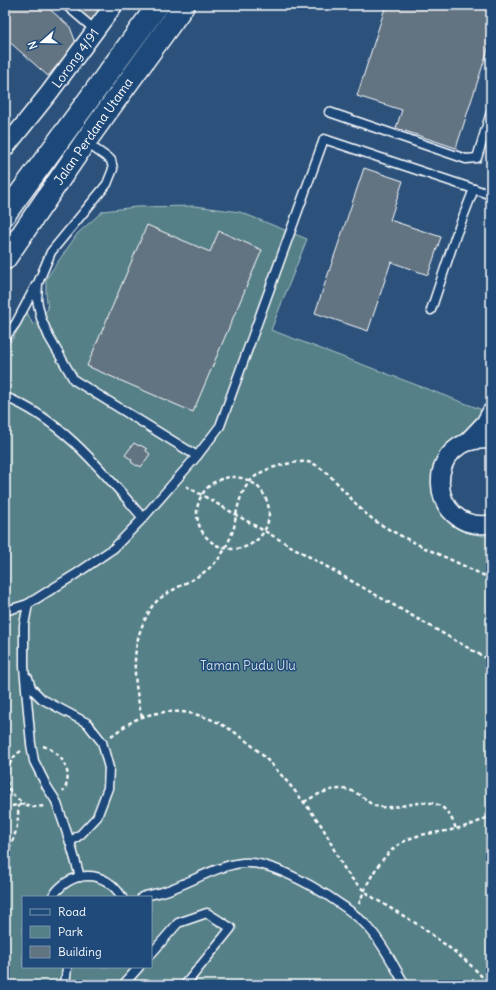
<svg xmlns="http://www.w3.org/2000/svg" width="496" height="990" viewBox="0 0 496 990" font-family="Delius,sans-serif">
	<rect width="100%" height="100%" fill="#2c527c"/>
	<filter id="ink" filterUnits="userSpaceOnUse"><feTurbulence type="fractalNoise" baseFrequency=".025" numOctaves="2"/><feDisplacementMap in="SourceGraphic" scale="8" xChannelSelector="R" yChannelSelector="G"/><feConvolveMatrix kernelMatrix="1 2 1 2 8 2 1 2 1" color-interpolation-filters="sRGB"/></filter>
	<g filter="url(#ink)">
		<path fill="#558088" stroke="#aac0c4" fill-rule="evenodd" d="M195 206 240 212 307 239 271 330 480 409 483 415 435 497C447 529 459 532 491 537V985H5V349L14 337 27 312 33 325 48 309 46 294V279L78 233 103 211 136 207ZM23 897H151V967H23Z"/>
		<g fill="#627382" stroke="#fff">
			<path d="M5 5H45L70 27 76 43 48 76 5 38Z"/>
			<path d="M65 5H92L100 12 90 25Z"/>
			<path d="M92 5H102L98 10Z"/>
			<path d="M386 5H491V40L456 148 396 128 402 110 357 96Z"/>
			<path d="M364 168 403 181 390 220 441 237 428 275 391 262 368 331 315 313Z"/>
			<path d="M147 225 210 252 219 231 262 250 193 412 87 366Z"/>
			<path d="M134 443 139 446 140 445 147 449 146 451 150 454 141 467 138 465 137 466 131 462 132 460 125 455Z"/>
		</g>
		<g fill="none" stroke-linecap="round" stroke-linejoin="round">
			<g stroke="#fff" stroke-width="11">
				<g id="service">
					<path d="M66 5 95 30"/>
					<path d="M329 112 466 159 477 158 491 112"/>
					<path d="M85 142 111 160 113 169 107 184 51 252 38 283 37 300 41 318 49 337 74 380 197 456"/>
					<path d="M474 189 491 195"/>
					<path d="M5 338 16 323 36 285"/>
					<path d="M5 397C62 419 104 473 143 518"/>
					<path d="M5 611 28 604"/>
					<path d="M28 678 31 688 42 699 87 723 102 742 109 768 108 788 97 817 81 834 70 842"/>
					<path d="M80 877 70 842 56 801 47 787 34 761 31 744 24 667V625L28 604 76 574 114 548 143 518 197 456 220 426 324 139 474 189 456 235 431 310"/>
					<path d="M52 897C71 870 103 868 122 897"/>
					<path d="M142 897C151 894 162 893 171 889 195 880 217 866 242 863 274 859 348 904 369 928 384 945 394 966 405 985"/>
					<path d="M151 954 178 923 207 913 231 928 185 985"/>
					<path d="M62 985 66 977 67 967"/>
					<path d="M123 985 139 967"/>
				</g>
			</g>
			<g stroke="#fff" stroke-width="20">
				<g id="minor">
					<path d="M5 148 49 93 114 5"/>
					<path d="M491 440C421 433 426 534 491 524"/>
					<path d="M467 442 485 423 491 412"/>
				</g>
			</g>
			<g stroke="#fff" stroke-width="24">
				<g id="tertiary">
					<path d="M5 214 158 5"/>
					<path d="M5 259 85 142 184 5"/>
				</g>
			</g>
			<g stroke="#fff" stroke-width="2.5" stroke-dasharray="4 3" stroke-linecap="butt">
				<circle cx="233" cy="513" r="36"/>
				<path d="M186 486 491 661"/>
				<path d="M142 717C134 684 129 646 148 614 150 610 152 605 156 602 159 598 164 596 168 593 187 581 205 576 220 557 224 551 231 538 233 530 235 526 235 520 236 515 241 490 249 474 275 467 285 464 297 461 307 462 328 465 352 504 370 517 387 530 406 538 425 548 447 558 469 568 491 579"/>
				<path d="M111 736C121 729 131 721 142 717 204 696 253 741 289 784 300 797 311 811 321 825 333 844 340 868 357 884 373 900 393 909 412 921 422 927 431 934 439 940 459 955 474 966 489 985"/>
				<path d="M43 746C62 752 75 773 63 792"/>
				<path d="M21 751C8 759 3 777 10 791 13 796 19 800 24 804"/>
				<path d="M5 765 10 762"/>
				<path d="M304 802C321 792 340 783 358 794 368 799 369 806 381 807 412 810 441 785 456 829"/>
				<path d="M5 807 24 804 33 807 46 806"/>
				<path d="M5 854C16 838 19 823 18 805"/>
				<path d="M359 904C369 877 384 849 411 838 424 833 438 833 451 830 465 827 479 823 491 815"/>
			</g>
			<use href="#service" stroke="#1f4a7a" stroke-width="8"/>
			<use href="#minor" stroke="#1f4a7a" stroke-width="17"/>
			<use href="#tertiary" stroke="#1f4a7a" stroke-width="21"/>
		</g>
	</g>
	<g text-anchor="middle" stroke-width="3" stroke-linejoin="round" paint-order="stroke">
		<g font-size="13" fill="#fff" stroke="#1f4a7a">
			<text transform="translate(75 58) rotate(-54)" y="5">Lorong 4/91</text>
			<text transform="translate(93 131) rotate(-55)" y="5">Jalan Perdana Utama</text>
		</g>
		<g font-size="13" fill="#d4dfe1" stroke="#1f4a7a">
			<text x="248" y="670">Taman Pudu Ulu</text>
		</g>
	</g>
	<rect width="496" height="990" fill="none" stroke="#1f4a7a" stroke-width="20"/>
	<rect x="10" y="10" width="476" height="970" fill="none" stroke="#fff" stroke-width="1.5" filter="url(#ink)"/>
	<rect x="22" y="896" width="130" height="72" fill="#1f4a7a" stroke="#7992af"/>
	<rect x="30" y="909" width="20" height="6" fill="#1f4a7a" stroke="#7992af"/>
	<text x="58" y="916" font-size="12" fill="#ffffff">Road</text>
	<rect x="30" y="926" width="20" height="12" fill="#558088" stroke="#7992af"/>
	<text x="58" y="936" font-size="12" fill="#ffffff">Park</text>
	<rect x="30" y="946" width="20" height="12" fill="#627382" stroke="#7992af"/>
	<text x="58" y="956" font-size="12" fill="#ffffff">Building</text>
	<g transform="translate(42 42) rotate(250)" stroke="#1f4a7a" stroke-width="3" paint-order="stroke">
	<path d="M0-3L7 15L0 10L-7 15Z" fill="#ffffff"/>
	<text y="-6" font-size="11" font-weight="bold" text-anchor="middle" fill="#ffffff">N</text>
	</g>
</svg>
